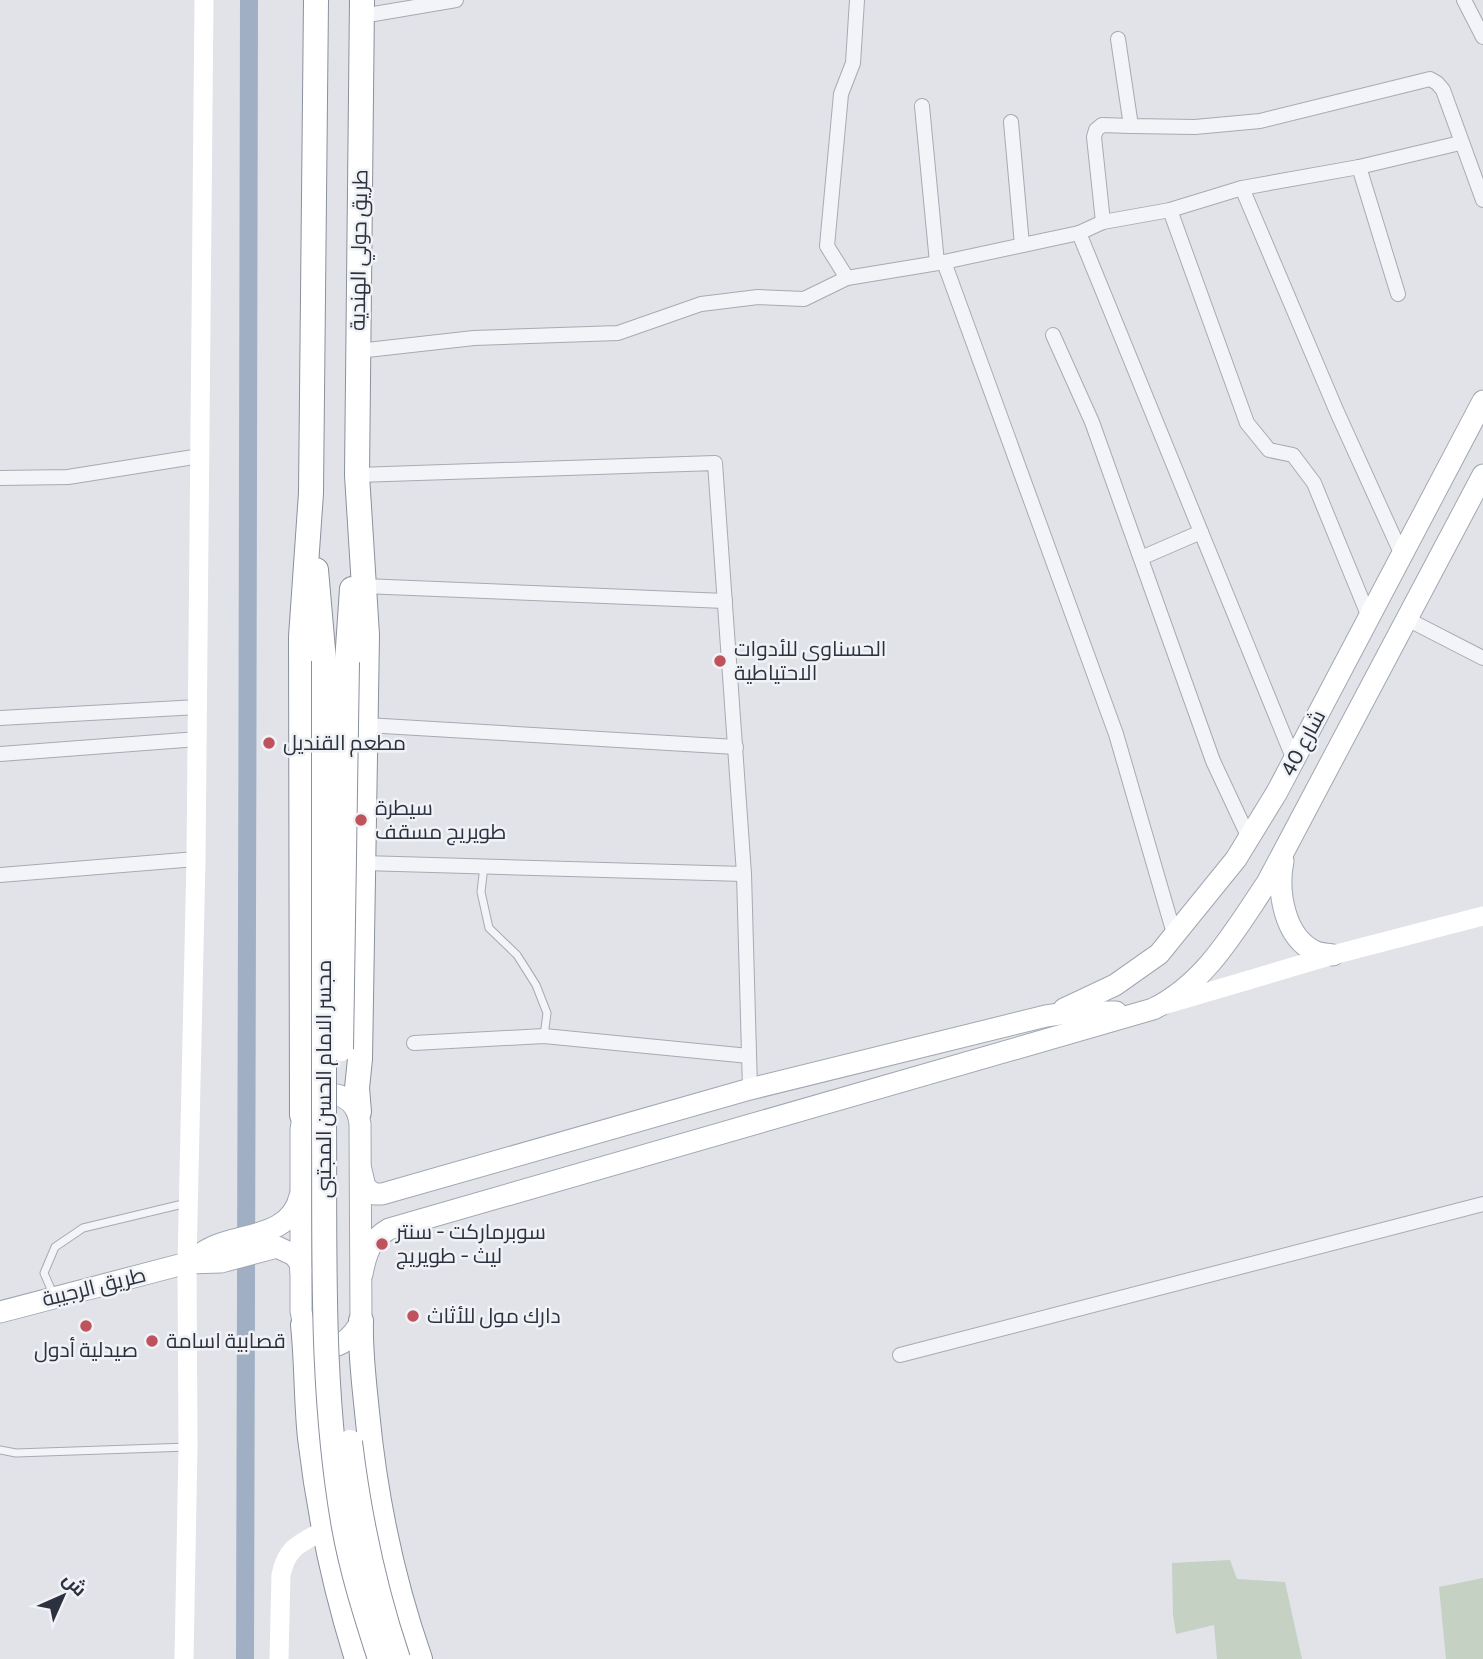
<svg xmlns="http://www.w3.org/2000/svg" width="1483" height="1659" viewBox="0 0 1483 1659" font-family="Commissioner,Cairo,sans-serif">
	<rect width="100%" height="100%" fill="#e1e3e8"/>
	<g fill="#c5d1c3">
		<path d="M1230 1560 1237 1579 1285 1582 1302 1659H1217L1214 1625 1176 1634 1173 1615 1172 1563Z"/>
		<path d="M1483 1578V1659H1446L1439 1587Z"/>
	</g>
	<g fill="none" stroke-linecap="round" stroke-linejoin="round">
		<path stroke="#a0afc4" stroke-width="18" d="M245 1659C249 1106 246 553 249 0"/>
		<g stroke="#a7aab2" stroke-width="9">
			<g id="lane">
				<path d="M484 866 481 892 489 928 517 955 536 985 547 1013 544 1036"/>
				<path d="M54 1296 44 1273 55 1247 83 1228 187 1203"/>
				<path d="M0 1450 16 1453 188 1447"/>
			</g>
		</g>
		<g stroke="#a7aab2" stroke-width="16">
			<g id="street">
				<path d="M1464 0 1483 37"/>
				<path d="M362 16 456 0"/>
				<path d="M1118 39 1131 126 1195 127 1260 121 1430 79 1437 83 1443 90 1483 200"/>
				<path d="M922 106 937 263"/>
				<path d="M1011 122 1022 245"/>
				<path d="M1359 167 1398 294"/>
				<path d="M1242 188 1337 412 1402 555"/>
				<path d="M1170 210 1247 423 1269 450 1293 455 1314 483 1369 617"/>
				<path d="M1103 222 1094 137 1096 130 1102 125 1131 126"/>
				<path d="M1079 233 1294 760"/>
				<path d="M944 262 1116 734 1175 937"/>
				<path d="M847 278 827 246 841 94 853 63 857 0"/>
				<path d="M1053 335 1092 422 1213 761 1249 838"/>
				<path d="M358 351 474 338 618 333 701 304 758 297 804 299 847 278 944 262 1079 233 1103 222 1170 210 1242 188 1359 167 1460 143"/>
				<path d="M357 475 715 463 744 874 750 1089"/>
				<path d="M0 478 68 477 200 456"/>
				<path d="M1141 558 1201 532"/>
				<path d="M363 586 725 601"/>
				<path d="M1407 619 1483 658"/>
				<path d="M0 718 198 707"/>
				<path d="M366 725 736 747"/>
				<path d="M0 754 198 739"/>
				<path d="M363 863 744 874"/>
				<path d="M0 875 196 859"/>
				<path d="M414 1043 544 1036 749 1056"/>
				<path d="M900 1355 1483 1204"/>
			</g>
		</g>
		<g stroke="#a1a7b2" stroke-width="23">
			<g id="primary">
				<path d="M1283 861C1277 891 1284 938 1316 952 1321 954 1328 954 1333 955"/>
				<path d="M1064 1009 1115 985 1159 954 1236 859 1277 792 1483 401"/>
				<path d="M325 1094C346 1093 358 1104 360 1124L361 1321C342 1359 307 1353 301 1311V1130C303 1112 307 1101 325 1094Z"/>
				<path d="M361 1170 365 1187 374 1194H382L750 1089 1046 1016 1073 1012H1116"/>
				<path d="M187 1263C196 1257 205 1250 215 1246 246 1233 291 1236 300 1196"/>
				<path d="M362 1274C366 1253 370 1240 389 1229L1153 1009C1206 983 1235 930 1267 883L1483 475"/>
				<path d="M0 1312 187 1263 221 1262 277 1247 294 1255 300 1263 301 1272"/>
			</g>
		</g>
		<g stroke="#8a909d" stroke-width="26">
			<g id="highway">
				<path d="M316 570 324 661"/>
				<path d="M347 662 352 589"/>
				<path d="M359 1112 357 1088 360 1059 367 635 357 475 362 0"/>
				<path d="M302 1115 301 637 311 493 316 0"/>
				<path d="M361 1321C360 1351 364 1382 367 1412 375 1496 392 1579 420 1659"/>
				<path d="M303 1325C307 1362 306 1400 310 1438 319 1514 334 1586 357 1659"/>
			</g>
		</g>
		<use href="#lane" stroke="#f3f4f7" stroke-width="7"/>
		<use href="#street" stroke="#f3f4f7" stroke-width="14"/>
		<g stroke="#fff" stroke-width="19">
			<path d="M1164 1005 1333 955 1483 916"/>
			<path d="M184 1659 188 1447 187 1263 196 859 204 0"/>
			<path d="M279 1659 281 1575C287 1547 299 1544 323 1531"/>
		</g>
		<use href="#primary" stroke="#fff" stroke-width="21"/>
		<use href="#highway" stroke="#fff" stroke-width="24"/>
		<g stroke="#8a909d" stroke-width="26" stroke-linecap="butt">
			<g id="highway-bridge">
				<path d="M324 661C324 813 324 964 324 1116 325 1253 320 1390 344 1527 352 1572 366 1615 380 1659"/>
				<path d="M341 1049 347 662"/>
				<path d="M350 1442C359 1516 374 1588 398 1659"/>
			</g>
		</g>
		<use href="#highway-bridge" stroke="#fff" stroke-width="24"/>
	</g>
	<g fill="#bf535d" stroke="#f0f2f6" stroke-width="2.5">
		<circle cx="720" cy="661" r="7"/>
		<circle cx="269" cy="743" r="7"/>
		<circle cx="361" cy="820" r="7"/>
		<circle cx="382" cy="1244" r="7"/>
		<circle cx="413" cy="1316" r="7"/>
		<circle cx="86" cy="1326" r="7"/>
		<circle cx="152" cy="1341" r="7"/>
	</g>
	<g text-anchor="middle" stroke-width="5" stroke-linejoin="round" paint-order="stroke">
		<g font-size="21" fill="#2b313e" stroke="#f0f2f6">
			<text transform="translate(359 250) rotate(-89)" y="7">طريق حولي الهندية</text>
			<text transform="translate(1303 743) rotate(-62)" y="7">شارع 40</text>
			<text transform="translate(324 1079) rotate(-90)" y="7">مجسر الامام الحسن المجتبى</text>
			<text transform="translate(94 1287) rotate(-14)" y="7">طريق الرجيبة</text>
		</g>
		<g font-size="21" fill="#2b313e" stroke="#f0f2f6" text-anchor="start">
			<text x="734" y="656">الحسناوي للأدوات<tspan x="734" dy="24">الاحتياطية</tspan></text>
			<text x="283" y="750">مطعم القنديل</text>
			<text x="375" y="815">سيطرة<tspan x="375" dy="24">طويريج مسقف</tspan></text>
			<text x="396" y="1239">سوبرماركت - سنتر<tspan x="396" dy="24">ليث - طويريج</tspan></text>
			<text x="427" y="1323">دارك مول للأثاث</text>
			<text x="166" y="1348">قصابية اسامة</text>
			<text x="86" y="1357" text-anchor="middle">صيدلية أدول</text>
		</g>
	</g>
	<g transform="translate(63 1596) rotate(45)" stroke="#f0f2f6" stroke-width="5" paint-order="stroke">
	<path d="M0-5L12 26L0 18L-12 26Z" fill="#2b313e"/>
	<text y="-10" font-size="19" font-weight="bold" text-anchor="middle" fill="#2b313e">ش</text>
	</g>
</svg>
